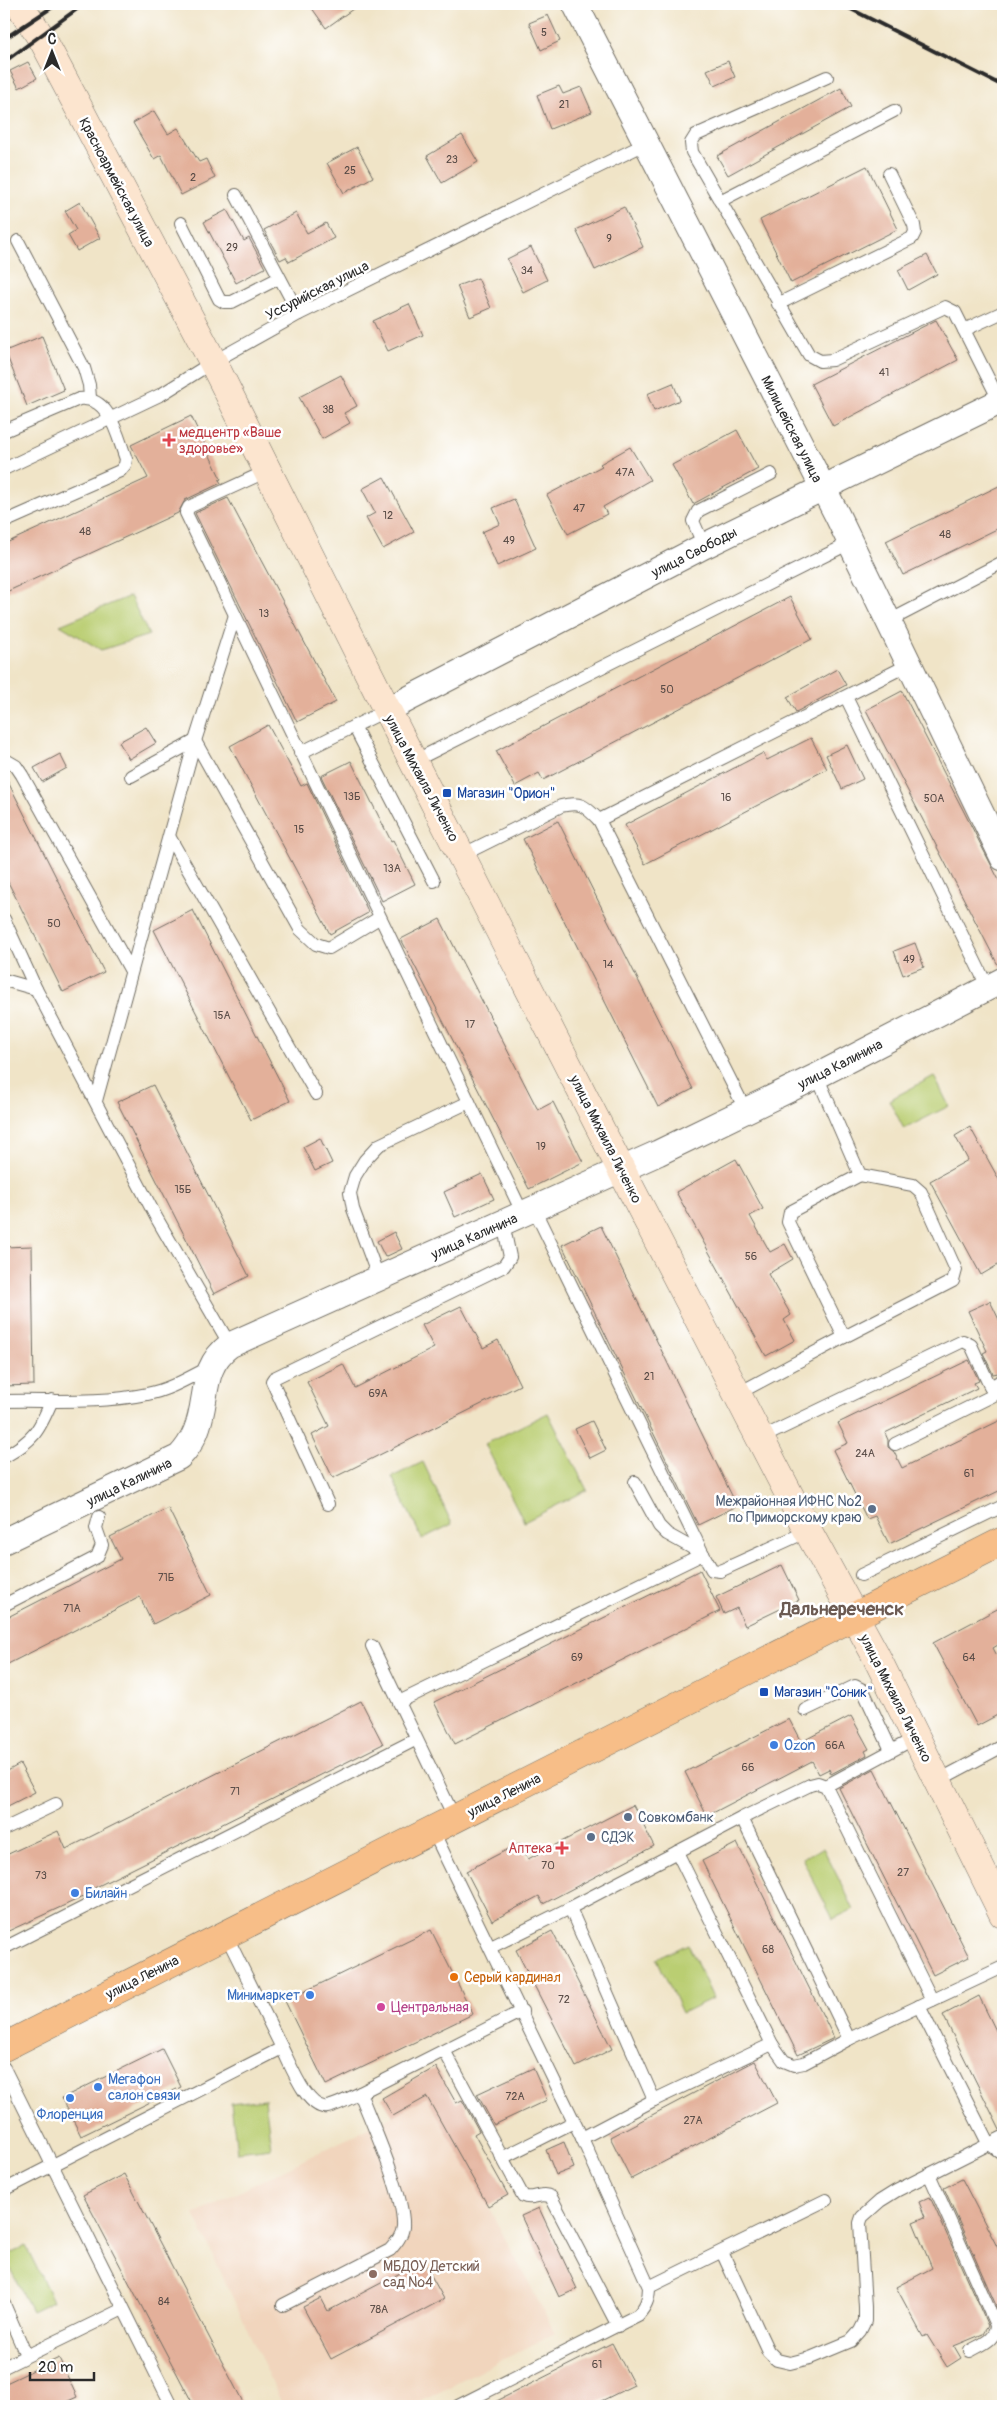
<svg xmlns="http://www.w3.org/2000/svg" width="1007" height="2410" viewBox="0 0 1007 2410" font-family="Pangolin,sans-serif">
	<rect width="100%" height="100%" fill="#fff"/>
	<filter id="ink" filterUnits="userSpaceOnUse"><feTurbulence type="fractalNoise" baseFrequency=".02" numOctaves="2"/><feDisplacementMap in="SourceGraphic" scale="10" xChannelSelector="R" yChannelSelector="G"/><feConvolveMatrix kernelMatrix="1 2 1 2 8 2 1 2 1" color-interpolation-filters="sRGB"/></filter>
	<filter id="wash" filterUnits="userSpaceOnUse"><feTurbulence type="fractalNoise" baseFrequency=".0096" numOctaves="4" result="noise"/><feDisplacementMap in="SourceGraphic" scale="20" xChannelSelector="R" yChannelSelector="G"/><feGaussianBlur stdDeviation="1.12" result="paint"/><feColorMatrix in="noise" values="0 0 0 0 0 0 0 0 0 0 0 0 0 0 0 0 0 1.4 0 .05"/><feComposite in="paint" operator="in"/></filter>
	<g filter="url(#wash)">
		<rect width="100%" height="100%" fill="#f0e4c7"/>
		<path fill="#f1d5bd" d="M427 2097 488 2206 555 2333 412 2406H283L194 2214 393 2116Z"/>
		<g fill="#bace72" stroke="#727c4e">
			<path d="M130 596 149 635 101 650 60 625Z"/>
			<path d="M934 1076 949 1106 904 1129 889 1100Z"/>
			<path d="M548 1413 587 1490 524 1522 485 1444Z"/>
			<path d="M423 1462 452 1524 422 1539 392 1477Z"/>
			<path d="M823 1848 854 1909 833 1919 802 1858Z"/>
			<path d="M688 1944 713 1998 682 2013 657 1959Z"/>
			<path d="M265 2099 271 2148 237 2152 231 2103Z"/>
			<path d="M26 2246 53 2301 32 2311 4 2257Z"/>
		</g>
		<g id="blocks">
			<g fill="#e3b09a">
				<path d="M309 4H360L326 28Z"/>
				<path d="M548 15 560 41 541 50 529 23Z"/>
				<path d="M728 61 735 77 715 86 707 70Z"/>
				<path d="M28 62 37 78 19 88 10 71Z"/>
				<path d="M559 86 563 94 581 87 592 112 550 129 537 95Z"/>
				<path d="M841 88 851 107 728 175 717 156Z"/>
				<path d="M154 111 168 134 178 128 199 162 206 159 215 178 181 195 161 155 154 159 133 123Z"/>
				<path d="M462 135 478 162 442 183 427 156Z"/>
				<path d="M357 147 373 177 344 193 327 163Z"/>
				<path d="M867 166 898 229 791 283 760 220Z"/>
				<path d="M80 202 100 238 77 251 68 235 76 230 65 211Z"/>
				<path d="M624 207 643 247 595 270 576 230Z"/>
				<path d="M227 210 244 241 249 238 265 268 236 283 204 222Z"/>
				<path d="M296 213 307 233 326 223 334 238 289 262 286 257 280 260 264 230Z"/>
				<path d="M531 247 547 280 523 292 507 259Z"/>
				<path d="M927 255 937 274 908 290 898 270Z"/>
				<path d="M478 278 491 308 470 317 457 286Z"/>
				<path d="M409 304 423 335 388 351 373 321Z"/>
				<path d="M936 320 958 360 833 426 811 384Z"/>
				<path d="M42 336 64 390 27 406 5 351Z"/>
				<path d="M341 375 357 406 344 413 350 423 322 439 299 397Z"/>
				<path d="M673 383 680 400 654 411 647 394Z"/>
				<path d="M191 416 221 479 219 480 221 483 185 500 178 513 4 593V544L148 478 131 445Z"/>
				<path d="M737 430 758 469 693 504 672 465Z"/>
				<path d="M630 447 650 480 603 507 607 514 568 534 547 495 602 466 600 464Z"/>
				<path d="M384 477 414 532 383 549 366 518 375 513 362 489Z"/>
				<path d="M1003 484V526L903 575 886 541Z"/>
				<path d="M228 498 336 702 297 722 195 513Z"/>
				<path d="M514 499 536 548 497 566 482 532 500 524 493 508Z"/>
				<path d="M790 597 812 639 543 780 539 773 515 786 496 751Z"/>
				<path d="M837 669 846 685 796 712 787 697Z"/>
				<path d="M902 691 1003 888V966L999 967 866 710Z"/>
				<path d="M268 725 301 786 307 783 367 909 368 913 330 934 230 746Z"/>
				<path d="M146 727 156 743 129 759 119 742Z"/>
				<path d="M811 738 827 769 645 864 625 825 763 753 767 760Z"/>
				<path d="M847 745 863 779 842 789 826 755Z"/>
				<path d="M60 754 67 768 42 782 34 768Z"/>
				<path d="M351 761 391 841 393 840 415 884 382 901 321 776Z"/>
				<path d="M4 774 104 972 63 992 4 874Z"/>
				<path d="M558 821 693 1089 658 1107 523 839Z"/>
				<path d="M193 910 290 1101 251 1120 154 930Z"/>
				<path d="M440 919 538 1110 553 1102 583 1162 529 1189 401 939Z"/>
				<path d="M915 943 924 967 903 975 894 951Z"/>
				<path d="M153 1085 249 1276 214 1294 117 1102Z"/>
				<path d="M970 1127 1003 1187V1262L981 1275 930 1181 968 1160 955 1136Z"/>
				<path d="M320 1138 332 1163 315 1171 303 1147Z"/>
				<path d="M736 1159 763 1209 750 1216 770 1252 785 1244 793 1259 768 1274 791 1315 784 1320 795 1340 766 1356 676 1192Z"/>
				<path d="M482 1174 494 1199 455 1217 444 1192Z"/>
				<path d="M601 1226 737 1506 698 1525 562 1245Z"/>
				<path d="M394 1232 402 1249 385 1257 377 1241Z"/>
				<path d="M32 1246 34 1385 4 1386V1247Z"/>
				<path d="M990 1301 1003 1328V1372L993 1374 983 1353 987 1351 968 1311Z"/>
				<path d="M461 1306 483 1348 498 1340 520 1385 333 1478 312 1435 329 1426 307 1382 343 1364 355 1388 434 1348 422 1325Z"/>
				<path d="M969 1360 979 1381 974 1383 977 1388 885 1433 888 1440V1447L894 1452 902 1468 1003 1419V1489L889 1544 875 1516 867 1519 833 1450 848 1443 838 1423Z"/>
				<path d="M592 1421 606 1450 590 1458 575 1429Z"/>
				<path d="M168 1508 211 1595 153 1624 140 1597 4 1666V1619L121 1559 110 1537Z"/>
				<path d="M782 1565 799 1600 745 1626 737 1608 724 1614 716 1597Z"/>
				<path d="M700 1570 720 1611 455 1744 434 1702Z"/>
				<path d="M1003 1606V1642L993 1648 1003 1667V1712L977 1726 933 1643Z"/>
				<path d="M361 1701 383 1744 86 1892 87 1895 4 1933V1856L58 1831 66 1849Z"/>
				<path d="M851 1716 869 1749 865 1751 867 1755 831 1774 829 1769 819 1774 812 1761 707 1816 685 1772 789 1719 801 1742Z"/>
				<path d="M20 1764 35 1792 4 1808V1773Z"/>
				<path d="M874 1769 969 1957 933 1975 839 1788Z"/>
				<path d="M633 1805 654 1846 543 1904 539 1896 492 1921 466 1871 520 1843 528 1859Z"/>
				<path d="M737 1843 834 2038 798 2055 702 1861Z"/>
				<path d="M431 1930 473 2014 326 2085 285 2001Z"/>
				<path d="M552 1931 612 2049 576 2067 516 1950Z"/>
				<path d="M979 1996 1003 2045V2129L1000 2130 943 2015Z"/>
				<path d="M162 2049 181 2087 81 2136 62 2098Z"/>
				<path d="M755 2061 777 2103 631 2179 610 2137Z"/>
				<path d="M436 2067 456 2103 462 2100 479 2131 474 2134 508 2195 488 2206 427 2097 393 2116 382 2098Z"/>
				<path d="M533 2068 547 2100 494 2125 477 2094Z"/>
				<path d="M564 2142 574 2168 556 2175 546 2150Z"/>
				<path d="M124 2174 245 2406H194L83 2195Z"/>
				<path d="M962 2179 1003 2258V2321L944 2188Z"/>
				<path d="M930 2197 988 2326 983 2334 954 2346 961 2358 947 2367 927 2335 923 2337 896 2287 932 2268 913 2222 925 2217 919 2202Z"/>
				<path d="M539 2208 577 2289 559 2297 521 2216Z"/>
				<path d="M423 2261 444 2299 331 2359 303 2307 321 2298 328 2311Z"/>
				<path d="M612 2343 634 2385 591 2406H487Z"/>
				<path d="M59 2358 77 2397 57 2406H4V2384Z"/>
			</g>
		</g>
	</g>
	<g filter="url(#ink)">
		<use href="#blocks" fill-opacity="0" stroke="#706c62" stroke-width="1"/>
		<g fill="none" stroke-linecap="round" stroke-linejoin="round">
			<g stroke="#706c62" stroke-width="14">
				<g id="service">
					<path d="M827 77 696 135 691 143 692 152 809 355 820 361 832 360 945 307 955 312 1000 402"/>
					<path d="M236 195 299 314"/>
					<path d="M720 201 894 111"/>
					<path d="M181 223 219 299 224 302H232L279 278"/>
					<path d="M18 241 84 368 89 385 90 398"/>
					<path d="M778 304 912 238 915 232 914 225 889 174"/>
					<path d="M964 330 1003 312"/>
					<path d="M4 431 79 399C110 396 117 435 126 459L125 465 120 471 4 522"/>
					<path d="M4 469 162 394 213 362 299 314 647 143"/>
					<path d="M267 471 189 507 186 513 523 1214"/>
					<path d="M704 546 693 521 698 511 771 474"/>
					<path d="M889 621 1003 562"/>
					<path d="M846 697 988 988"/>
					<path d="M354 726 434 881"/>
					<path d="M300 753 387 710"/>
					<path d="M4 759 16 766 22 775 131 971"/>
					<path d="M414 761 850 543"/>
					<path d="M131 776 195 741 300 929 316 944 329 948 379 918"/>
					<path d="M170 838 316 1094"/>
					<path d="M462 855 561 806C581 801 585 806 599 820"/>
					<path d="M4 919 36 989"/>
					<path d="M4 980 36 989 156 1217 230 1345"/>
					<path d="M817 1076 860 1175 913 1185 921 1192 956 1270 953 1281 844 1337"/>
					<path d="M96 1101 195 741 235 615"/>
					<path d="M746 1111 599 820 910 664"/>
					<path d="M534 1209 703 1554"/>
					<path d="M379 1279 353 1209 350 1193 355 1176 365 1160 379 1145 469 1102"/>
					<path d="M990 1387 1003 1380"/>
					<path d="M737 1394 844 1337 788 1222 790 1212 860 1175"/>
					<path d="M4 1401C51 1400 100 1404 147 1394 169 1390 190 1377 210 1367"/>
					<path d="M761 1438 963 1341 971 1345 994 1395 895 1444"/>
					<path d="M4 1457C34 1440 39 1431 52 1400"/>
					<path d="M635 1482 659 1526 667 1534 703 1554"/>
					<path d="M328 1504 272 1381 274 1378 504 1266 510 1257 503 1223"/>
					<path d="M861 1575 1003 1506"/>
					<path d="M4 1605 97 1557 102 1545 96 1528 99 1517"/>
					<path d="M372 1646 455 1819"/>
					<path d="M399 1702 703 1554 712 1570 720 1571 808 1531"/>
					<path d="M805 1710 855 1686 863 1690 891 1750"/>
					<path d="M939 1780 1003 1746"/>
					<path d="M826 1786 917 1737"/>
					<path d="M742 1818 810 1785 818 1783 826 1786 932 2000"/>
					<path d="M4 1829 56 1804"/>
					<path d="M433 1831 582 2138 649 2287C649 2299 646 2306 638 2315L458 2406"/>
					<path d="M677 1852 742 1818 849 2039"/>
					<path d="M491 1947 570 1908"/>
					<path d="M4 1948 415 1740"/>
					<path d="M919 2006 988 2143 1003 2154"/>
					<path d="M282 2048C290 2063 307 2110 327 2107 338 2105 350 2098 360 2093 372 2124 405 2196 403 2227 402 2236 396 2243 390 2250L283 2305"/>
					<path d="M445 2052 523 2196C533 2201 541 2191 551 2197L618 2326"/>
					<path d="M4 2068 172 2406"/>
					<path d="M360 2093 522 2011"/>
					<path d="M654 2100 772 2044"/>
					<path d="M582 2138 654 2100 570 1908 677 1852 772 2044 784 2061 794 2065 804 2063 849 2039 1003 1967"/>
					<path d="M502 2158 574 2122"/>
					<path d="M929 2174 996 2325C996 2340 982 2344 970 2351"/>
					<path d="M4 2190 282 2048 226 1935"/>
					<path d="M722 2252 768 2351 777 2360 790 2363 810 2358 851 2341 860 2331 865 2321V2307L860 2223 862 2217 880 2201 896 2191 1003 2137"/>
					<path d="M649 2287 826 2200"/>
					<path d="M4 2304 26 2355"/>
					<path d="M4 2367 123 2309"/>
				</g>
			</g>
			<g stroke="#706c62" stroke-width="27">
				<g id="minor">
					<path d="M575 4 837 515 1003 858"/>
					<path d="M387 710 704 546 1003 400"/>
					<path d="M4 1541 179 1457C187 1449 192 1441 196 1431 209 1399 199 1368 230 1345L658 1153 817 1076 1003 980"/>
				</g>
			</g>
			<g stroke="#706c62" stroke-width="29">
				<path id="secondary" d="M19 4 44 42 213 362 387 710 628 1183 808 1531 875 1654 1003 1914"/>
			</g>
			<g stroke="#706c62" stroke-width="29">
				<path id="primary" d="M4 2047 1003 1541"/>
			</g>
			<use href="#service" stroke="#fff" stroke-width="12"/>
			<use href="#minor" stroke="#fff" stroke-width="25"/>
			<use href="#secondary" stroke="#fce5cf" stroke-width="28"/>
			<use href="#primary" stroke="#f7be88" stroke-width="28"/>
			<g stroke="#2b2b2b" stroke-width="4">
				<path d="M841 4 1003 86"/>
				<path d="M4 39 57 4"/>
				<path d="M4 62 84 4"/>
			</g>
		</g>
	</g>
	<g fill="#e0444e" stroke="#fff" stroke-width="2">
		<path d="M166.5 432.5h5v5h5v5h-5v5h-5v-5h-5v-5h5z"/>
		<path d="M559.5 1840.5h5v5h5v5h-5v5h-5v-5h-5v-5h5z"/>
	</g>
	<g fill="#1a4fb4" stroke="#fff" stroke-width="2">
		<rect x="442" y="788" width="10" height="10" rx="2.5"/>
		<rect x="759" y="1687" width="10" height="10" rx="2.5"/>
	</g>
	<g fill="#5c6f8a" stroke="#fff" stroke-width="2">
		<circle cx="872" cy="1509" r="5"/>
		<circle cx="628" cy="1817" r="5"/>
		<circle cx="591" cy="1837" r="5"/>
	</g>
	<g fill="#3f7fe0" stroke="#fff" stroke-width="2">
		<circle cx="774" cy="1745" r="5"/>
		<circle cx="75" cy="1893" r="5"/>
		<circle cx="310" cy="1995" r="5"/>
		<circle cx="98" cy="2087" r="5"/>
		<circle cx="70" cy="2098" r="5"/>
	</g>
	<circle fill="#e8710a" stroke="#fff" stroke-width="2" cx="454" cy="1977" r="5"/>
	<circle fill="#d1479c" stroke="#fff" stroke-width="2" cx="381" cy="2007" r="5"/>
	<circle fill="#8d6e63" stroke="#fff" stroke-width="2" cx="373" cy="2274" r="5"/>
	<g text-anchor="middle" stroke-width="5" stroke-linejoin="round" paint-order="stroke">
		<g font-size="11" fill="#594c47">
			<text x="544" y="36">5</text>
			<text x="564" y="108">21</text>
			<text x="452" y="163">23</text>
			<text x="350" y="174">25</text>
			<text x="193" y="181">2</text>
			<text x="609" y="242">9</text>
			<text x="232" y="251">29</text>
			<text x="527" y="274">34</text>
			<text x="884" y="376">41</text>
			<text x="328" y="413">38</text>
			<text x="625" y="476">47А</text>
			<text x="579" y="512">47</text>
			<text x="388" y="519">12</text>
			<text x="85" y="535">48</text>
			<text x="945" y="538">48</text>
			<text x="509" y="544">49</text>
			<text x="264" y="617">13</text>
			<text x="667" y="693">50</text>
			<text x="352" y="800">13Б</text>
			<text x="726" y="801">16</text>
			<text x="934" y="802">50А</text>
			<text x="299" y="833">15</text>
			<text x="392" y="872">13А</text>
			<text x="54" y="927">50</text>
			<text x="909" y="963">49</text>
			<text x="608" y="968">14</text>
			<text x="222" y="1019">15А</text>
			<text x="470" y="1028">17</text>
			<text x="541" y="1150">19</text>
			<text x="183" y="1193">15Б</text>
			<text x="751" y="1260">56</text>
			<text x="649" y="1380">21</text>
			<text x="378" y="1397">69А</text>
			<text x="865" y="1457">24А</text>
			<text x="969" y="1477">61</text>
			<text x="166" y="1581">71Б</text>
			<text x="72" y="1612">71А</text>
			<text x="577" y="1661">69</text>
			<text x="969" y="1661">64</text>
			<text x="835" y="1749">66А</text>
			<text x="748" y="1771">66</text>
			<text x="235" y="1795">71</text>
			<text x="548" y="1869">70</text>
			<text x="903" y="1876">27</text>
			<text x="41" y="1879">73</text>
			<text x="768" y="1953">68</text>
			<text x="564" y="2003">72</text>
			<text x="515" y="2100">72А</text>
			<text x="693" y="2124">27А</text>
			<text x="164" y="2305">84</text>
			<text x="379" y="2313">78А</text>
			<text x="597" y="2368">61</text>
		</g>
		<g font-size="14" fill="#2b2b2b" stroke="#fff">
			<text transform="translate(117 182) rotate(62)" y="5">Красноармейская улица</text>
			<text transform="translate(317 290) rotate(-27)" y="5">Уссурийская улица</text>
			<text transform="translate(792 429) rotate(63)" y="5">Милицейская улица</text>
			<text transform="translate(694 552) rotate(-27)" y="5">улица Свободы</text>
			<text transform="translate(422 778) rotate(62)" y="5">улица Михаила Личенко</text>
			<text transform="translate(840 1064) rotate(-27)" y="5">улица Калинина</text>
			<text transform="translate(606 1139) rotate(63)" y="5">улица Михаила Личенко</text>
			<text transform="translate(474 1236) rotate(-24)" y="5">улица Калинина</text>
			<text transform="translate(129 1482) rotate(-26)" y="5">улица Калинина</text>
			<text transform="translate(896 1698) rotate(63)" y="5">улица Михаила Личенко</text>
			<text transform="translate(504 1795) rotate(-27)" y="5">улица Ленина</text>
			<text transform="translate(142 1977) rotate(-27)" y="5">улица Ленина</text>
		</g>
		<g font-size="14" fill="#be3a42" stroke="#fff" text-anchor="start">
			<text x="179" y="437">медцентр «Ваше<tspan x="179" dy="16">здоровье»</tspan></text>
			<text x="552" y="1853" text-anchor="end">Аптека</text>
		</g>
		<g font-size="14" fill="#164399" stroke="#fff" text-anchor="start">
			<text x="457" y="798">Магазин "Орион"</text>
			<text x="774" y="1697">Магазин "Соник"</text>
		</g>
		<g font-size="14" fill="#4e5e75" stroke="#fff" text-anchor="start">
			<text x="862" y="1506" text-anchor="end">Межрайонная ИФНС №2<tspan x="862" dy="16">по Приморскому краю</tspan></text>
			<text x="638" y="1822">Совкомбанк</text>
			<text x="601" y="1842">СДЭК</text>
		</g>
		<g font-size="14" fill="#366cbe" stroke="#fff" text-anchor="start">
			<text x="784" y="1750">Ozon</text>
			<text x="85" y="1898">Билайн</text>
			<text x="300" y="2000" text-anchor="end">Минимаркет</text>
			<text x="108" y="2084">Мегафон<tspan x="108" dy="16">салон связи</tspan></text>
			<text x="70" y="2119" text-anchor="middle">Флоренция</text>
		</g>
		<g font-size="14" fill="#c56008" stroke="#fff" text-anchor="start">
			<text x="464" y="1982">Серый кардинал</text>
		</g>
		<g font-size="14" fill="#b23c85" stroke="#fff" text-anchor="start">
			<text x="391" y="2012">Центральная</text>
		</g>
		<g font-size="14" fill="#785e54" stroke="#fff" text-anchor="start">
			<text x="383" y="2271">МБДОУ Детский<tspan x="383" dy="16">сад №4</tspan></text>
		</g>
		<g font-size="19" font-weight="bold" fill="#6b5a52" stroke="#fff">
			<text x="842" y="1615">Дальнереченск</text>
		</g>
	</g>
	<rect width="1007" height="2410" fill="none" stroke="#fff" stroke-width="20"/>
	<g transform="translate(52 52)" stroke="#ffffff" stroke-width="4" paint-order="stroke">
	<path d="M0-4L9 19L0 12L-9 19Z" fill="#2b2b2b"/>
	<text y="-8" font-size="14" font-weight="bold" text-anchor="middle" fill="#2b2b2b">С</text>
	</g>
	<path d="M30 2372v8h64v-8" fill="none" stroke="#2b2b2b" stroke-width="2.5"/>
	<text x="38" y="2372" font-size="15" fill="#2b2b2b" stroke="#ffffff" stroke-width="4" paint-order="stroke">20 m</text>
</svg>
